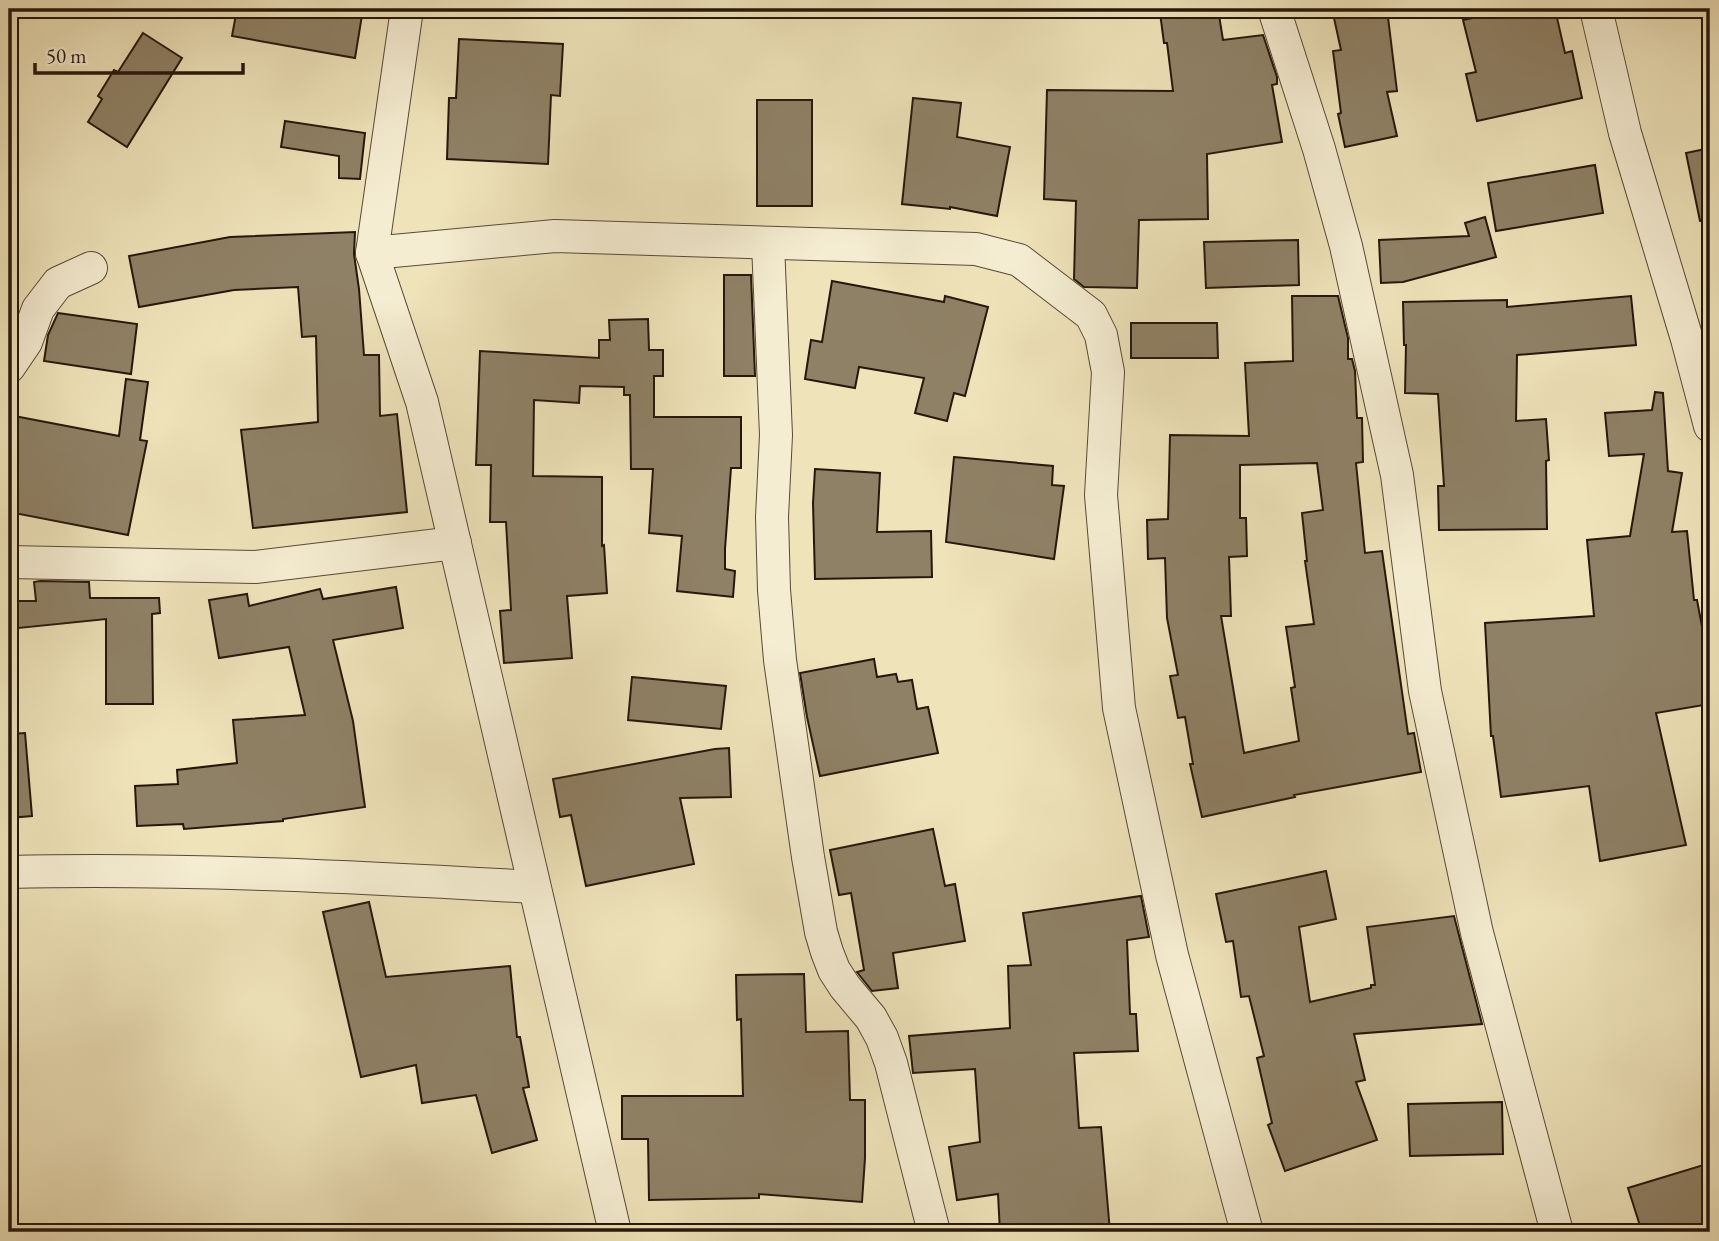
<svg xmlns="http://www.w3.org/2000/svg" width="1719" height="1241" viewBox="0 0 1719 1241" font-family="'EB Garamond',serif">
	<rect width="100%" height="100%" fill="#efe3ba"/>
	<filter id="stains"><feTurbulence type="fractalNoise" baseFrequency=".00286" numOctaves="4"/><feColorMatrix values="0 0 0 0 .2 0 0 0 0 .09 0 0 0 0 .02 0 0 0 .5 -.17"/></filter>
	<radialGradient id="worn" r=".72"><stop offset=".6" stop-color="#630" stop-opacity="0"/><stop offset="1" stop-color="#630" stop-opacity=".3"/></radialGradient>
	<g fill="#8f8166" stroke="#26170c" stroke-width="2" fill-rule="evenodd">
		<path d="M237 9H363L355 58 232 36Z"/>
		<path d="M1196 9H1218L1223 40 1263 35 1277 77V84L1272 85 1282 142 1207 154 1208 219 1139 220 1137 288 1084 287 1074 279 1076 201 1044 199 1047 90 1173 91 1167 43H1164L1160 13Z"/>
		<path d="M1332 9H1387L1397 91 1387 92 1397 136 1345 147 1338 114 1341 113 1333 51 1341 50Z"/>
		<path d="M1516 9H1555L1565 53 1572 51 1582 98 1477 121 1466 74 1476 72 1463 20Z"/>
		<path d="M143 33 182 58 127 147 88 122 102 99 98 96 114 70 118 72Z"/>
		<path d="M459 39 563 44 560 96 551 95 548 164 447 159 449 98H456Z"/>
		<path d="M913 98 961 103 957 137 1010 147 997 216 950 207V209L902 204Z"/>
		<rect x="757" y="100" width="55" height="106"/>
		<path d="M285 121 365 133 360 179 339 178V156L281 147Z"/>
		<path d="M1710 148V220L1700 221 1686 153Z"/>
		<path d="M1595 165 1603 213 1496 231 1488 183Z"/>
		<path d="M1485 217 1496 257 1403 282 1381 283 1379 240 1469 236 1465 223Z"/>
		<path d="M355 232 354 254 359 289 364 355H379L380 416 397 414 407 512 253 528 241 430 318 422 316 336 302 337 298 287 234 290 139 307 129 256 230 237Z"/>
		<path d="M1298 240 1299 285 1206 288 1204 242Z"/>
		<path d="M724 275H751L755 376H724Z"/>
		<path d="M832 281 944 302 945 296 988 307 965 396 954 393 947 421 915 413 924 378 859 367 855 388 805 379 811 340 822 342Z"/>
		<path d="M1292 296H1338L1348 338V359H1352L1355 371 1357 418H1362L1363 462 1356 463 1365 553 1382 551 1408 734 1414 733 1421 772 1294 795 1295 797 1202 817 1190 764H1193L1185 717 1178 718 1170 676 1178 675 1167 618 1165 558 1148 559 1147 520 1168 519 1170 435 1249 436 1245 363 1293 361ZM1317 463 1323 510 1302 513 1307 561H1305L1314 624 1286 627 1295 687 1291 688 1299 741 1244 753 1221 616H1231L1229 557 1247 556 1246 518H1240V465Z"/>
		<path d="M1631 296 1636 345 1517 355 1516 421 1546 419 1549 460 1546 461 1547 529 1439 530 1438 486H1444L1438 394 1405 393 1406 345H1404L1403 302 1507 300V307Z"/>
		<path d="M58 313 137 324 131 374 44 361 48 335Z"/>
		<path d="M648 319 649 350H663V376H654V417H741V468H731L725 549V569L735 571 733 597 677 591 682 536 649 533 653 469H631L630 395H624V387L580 386 579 403 534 400 533 476 602 477V546L604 545 607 593 567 596 572 658 504 663 500 611 511 610 506 522H490L491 465H476L480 351 599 358V340H610L609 320Z"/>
		<path d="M1131 323H1217L1218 358H1131Z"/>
		<path d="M126 379 148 382 140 440 147 441 128 535 9 512V415L119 436Z"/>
		<path d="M1655 392 1663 393 1668 471 1682 473 1672 532 1687 531 1694 600H1697L1707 653H1710V704L1656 713 1686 845 1600 861 1589 786 1501 797 1493 736H1491L1485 623 1594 616 1587 540 1630 536 1644 454 1609 456 1605 413 1652 410Z"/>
		<path d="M954 457 1053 466 1052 485 1064 486 1054 559 946 542Z"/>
		<path d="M815 469 880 473 877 532 931 531 932 577 815 579 813 503Z"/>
		<path d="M40 581 89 582 90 598H159L160 613 152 614 153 704H106V619L9 629V601H36L34 582Z"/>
		<path d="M396 587 403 628 333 640 353 721 365 807 283 819V821L184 829 183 824 137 826 135 786 178 784 177 770 237 763 233 720 305 715 289 647 219 658 209 600 247 594 249 606 320 589 323 599Z"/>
		<path d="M874 659 877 677 896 674 898 682 912 680 917 709 928 707 938 753 820 776 807 717 800 673Z"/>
		<path d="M632 677 726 686 721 729 628 720Z"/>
		<path d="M25 733 32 816 9 818V734Z"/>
		<path d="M729 748 731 797 680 798 694 864 586 886 571 815 560 817 553 779 715 749Z"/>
		<path d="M933 829 945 886 955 884 965 941 893 953 898 988 872 991 857 972 864 970 851 893 839 895 830 850Z"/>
		<path d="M1326 871 1336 919 1299 927 1310 1002 1371 988V985H1375L1367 927 1454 916 1482 1024 1354 1034 1365 1080 1356 1082 1377 1140 1285 1171 1268 1125 1272 1123 1257 1058 1264 1056 1249 996 1241 997 1233 941 1226 942 1216 894Z"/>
		<path d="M1141 896 1149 937 1127 940 1130 1014H1136L1138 1051 1074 1053 1079 1128 1101 1127 1110 1232H1000L998 1194 957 1200 949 1147 980 1142 975 1069 913 1073 909 1036 1010 1028 1008 966 1031 965 1023 913Z"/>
		<path d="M369 902 386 977 510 966 517 1037H520L529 1087 523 1088 537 1140 492 1153 476 1095 422 1103 416 1065 361 1077 323 912Z"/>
		<path d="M804 974 806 1032 848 1031 850 1100H865V1158L862 1202 759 1194V1198L649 1200 648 1139H622V1096H743L741 1019 737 1020 736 975Z"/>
		<path d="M1502 1102 1503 1154 1410 1156 1408 1104Z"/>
		<path d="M1710 1163V1223L1679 1232H1642L1628 1188Z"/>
	</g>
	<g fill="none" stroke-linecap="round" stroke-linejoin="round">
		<g stroke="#584a38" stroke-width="34">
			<g id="minor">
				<path d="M407 9 372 253 422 402 615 1232"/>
				<path d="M1274 9 1319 149 1346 246 1397 475 1425 691 1477 933 1557 1232"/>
				<path d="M1596 9 1625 133 1687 339 1710 426"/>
				<path d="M768 244 776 435 772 517 774 590 780 660 808 857 821 932 827 952 834 970 845 987 871 1018 882 1038 891 1063 934 1232"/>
				<path d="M372 253 555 236 976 249 1019 260 1091 315 1101 335 1108 372 1101 495 1119 708 1172 955 1247 1232"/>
				<path d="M9 367 26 342 38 309 58 283 91 268"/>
				<path d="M9 562 255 567 455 543"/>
				<path d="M9 872C184 868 360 877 534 887"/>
			</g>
		</g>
		<use href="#minor" stroke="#f5edd2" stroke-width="32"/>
	</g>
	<rect width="1719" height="1241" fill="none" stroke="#efe3ba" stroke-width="35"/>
	<rect x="10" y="10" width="1698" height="1220" fill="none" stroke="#26170c" stroke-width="3.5"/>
	<rect x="18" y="18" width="1684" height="1206" fill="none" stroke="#26170c" stroke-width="2"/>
	<path d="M35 63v10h208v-10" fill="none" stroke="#26170c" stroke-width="3.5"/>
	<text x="46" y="63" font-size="21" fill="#26170c" stroke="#f5edd2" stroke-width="5" paint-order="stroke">50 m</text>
	<rect width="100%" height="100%" filter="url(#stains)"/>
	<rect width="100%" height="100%" fill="url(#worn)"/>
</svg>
